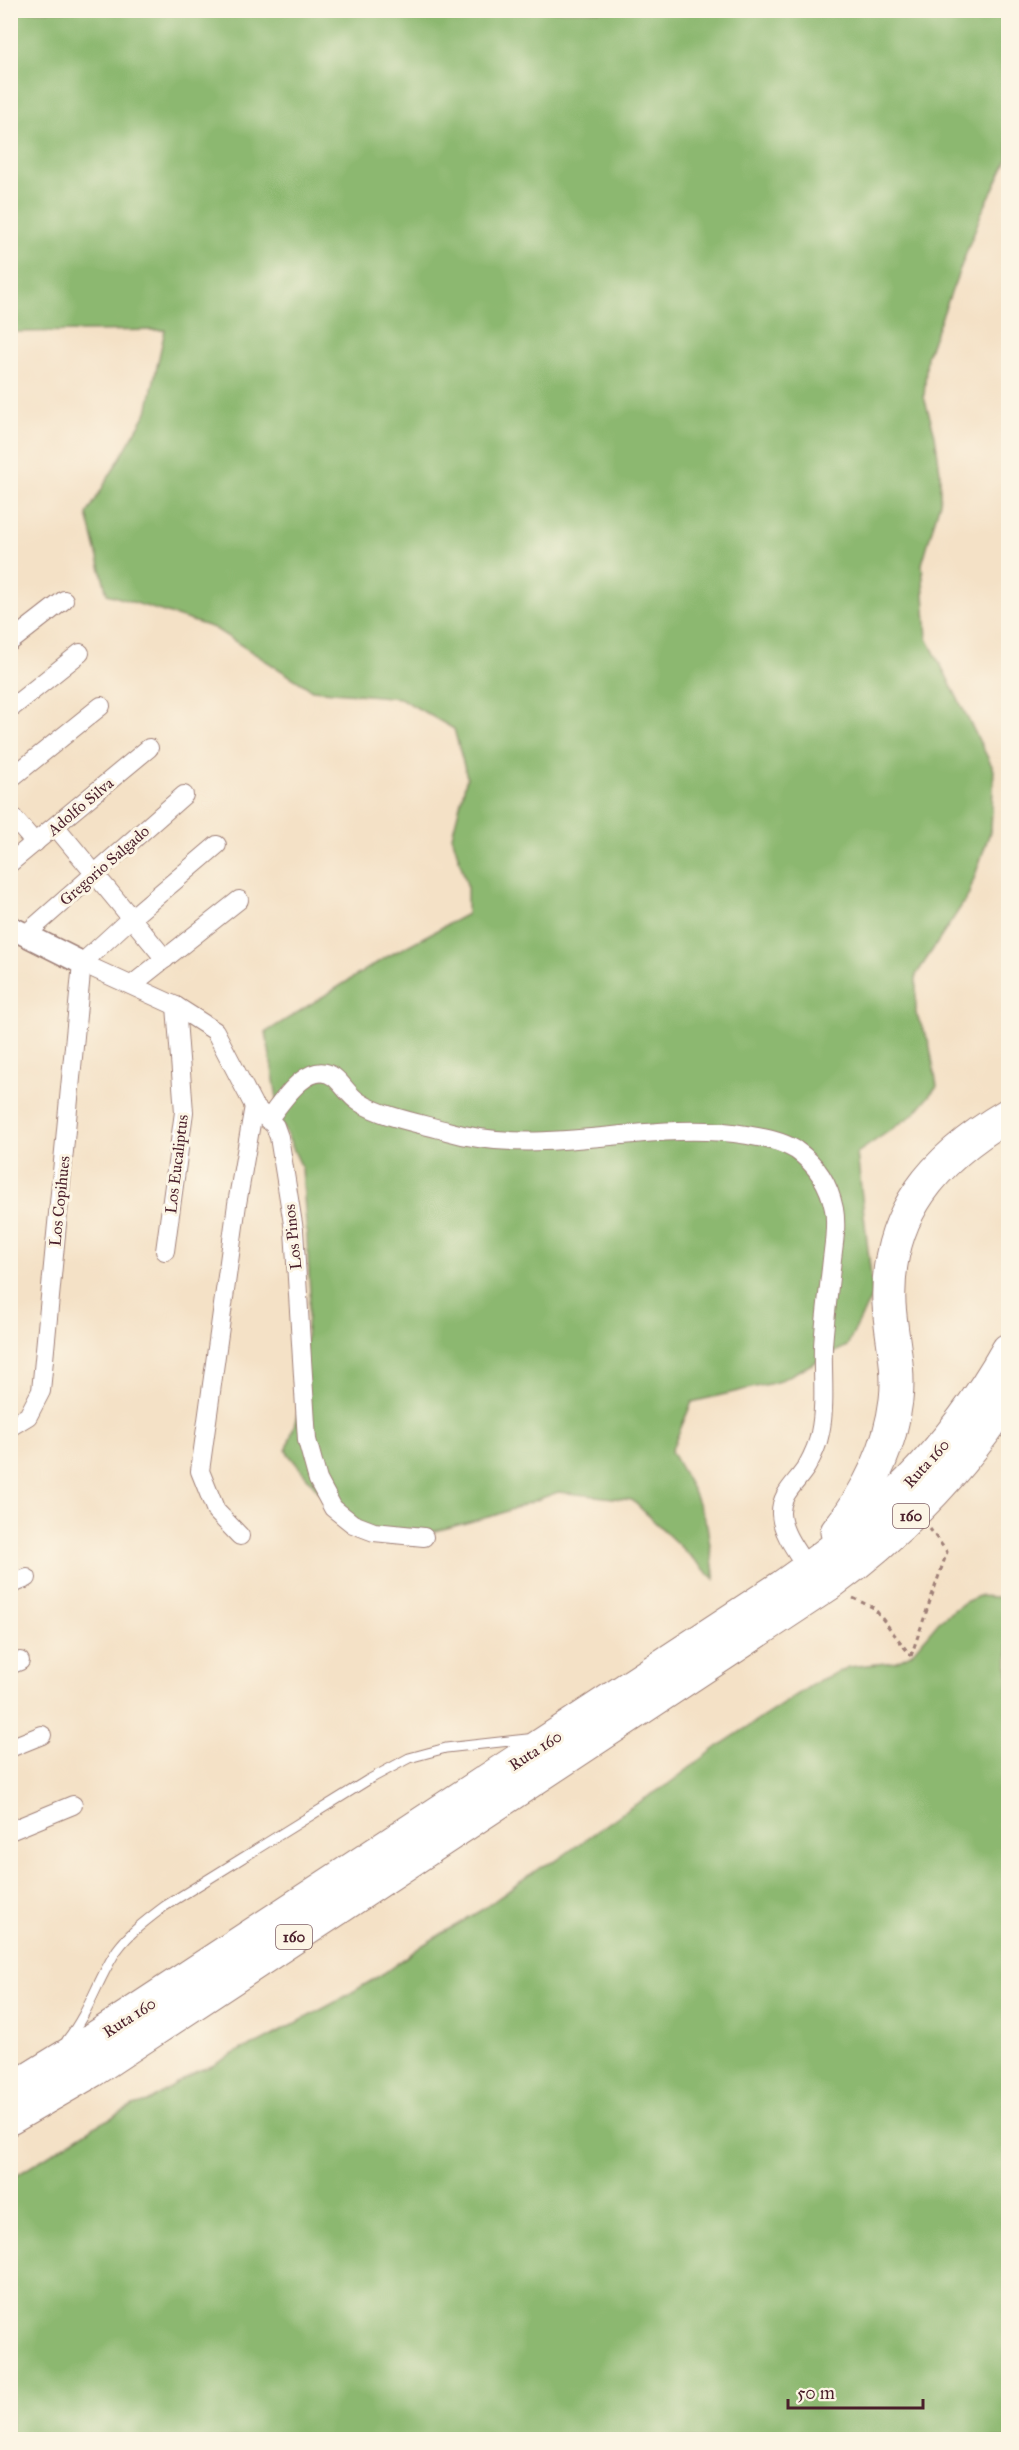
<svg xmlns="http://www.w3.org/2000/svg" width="1019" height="2450" viewBox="0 0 1019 2450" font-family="'IM FELL Great Primer',serif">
	<rect width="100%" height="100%" fill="#fcf5e5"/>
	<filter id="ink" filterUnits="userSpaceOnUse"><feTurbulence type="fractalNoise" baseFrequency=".0167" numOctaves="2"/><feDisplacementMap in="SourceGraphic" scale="12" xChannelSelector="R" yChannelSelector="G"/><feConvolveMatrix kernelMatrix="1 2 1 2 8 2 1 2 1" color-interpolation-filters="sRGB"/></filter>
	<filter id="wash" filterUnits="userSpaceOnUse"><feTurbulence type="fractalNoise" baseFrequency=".008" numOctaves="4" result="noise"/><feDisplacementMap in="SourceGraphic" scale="24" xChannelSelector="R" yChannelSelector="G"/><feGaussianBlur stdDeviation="1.35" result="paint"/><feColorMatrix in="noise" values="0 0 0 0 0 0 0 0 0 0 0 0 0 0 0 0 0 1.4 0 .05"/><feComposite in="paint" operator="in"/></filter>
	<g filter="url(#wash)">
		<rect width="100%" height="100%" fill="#f4e1c6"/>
		<g fill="#8cb870" stroke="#6b6c4e" stroke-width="1.5">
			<path d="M11 11H1008V158L981 214 927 356 924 397 935 435 940 471V502L922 564 927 638 994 770 991 829 968 896 916 975V1014L929 1042 937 1086 914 1114 857 1153 873 1294 847 1346 777 1382 692 1402 671 1451 693 1491 707 1525 715 1580 632 1500 558 1492 496 1515 387 1544 328 1503 286 1451 299 1410 310 1294 307 1238 302 1168 281 1122 266 1032 383 959 467 914V885L452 836 467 777 454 729 400 698 312 690 214 628 107 594 87 514 147 412 165 330 11 332Z"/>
			<path d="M979 1596 1008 1598V2439H11V2179L94 2127 133 2106 148 2102 197 2071 212 2066 242 2049 259 2043 341 1999 384 1973 423 1945 483 1909 541 1867 557 1860 628 1809 667 1785 720 1745 818 1681 849 1667 895 1662 911 1654 939 1621 965 1602Z"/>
		</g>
	</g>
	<g filter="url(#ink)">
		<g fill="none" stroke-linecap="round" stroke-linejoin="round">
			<g stroke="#9f8078" stroke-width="11">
				<path id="service" d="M67 2040C90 2011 98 1978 117 1950 130 1932 148 1919 165 1906L368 1780 409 1758 446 1748 527 1739"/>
			</g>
			<g stroke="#9f8078" stroke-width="20">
				<g id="minor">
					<path d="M10 642 64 600"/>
					<path d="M10 709 80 653"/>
					<path d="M10 779 101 706"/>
					<path d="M10 814 35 843"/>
					<path d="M56 827 165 959"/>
					<path d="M10 863 149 748"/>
					<path d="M25 935 184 795"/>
					<path d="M82 963 176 1006 215 1031 254 1106 275 1126 279 1137 294 1230 307 1440 318 1480 333 1508 353 1524 374 1532 424 1537"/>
					<path d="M82 963 130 919 217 845"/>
					<path d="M133 984 239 900"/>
					<path d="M268 1120C281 1103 309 1058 334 1077 343 1084 349 1096 359 1102 380 1116 422 1124 447 1131 545 1160 648 1118 747 1135 764 1138 781 1141 796 1150 816 1164 829 1184 834 1209 837 1225 834 1243 832 1259 829 1288 825 1317 823 1346 822 1374 826 1405 820 1433 818 1444 812 1457 807 1466 798 1482 780 1493 781 1514 782 1534 798 1553 808 1569"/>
					<path d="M165 1251 184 1112 176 1006"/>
					<path d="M10 1427 28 1416 41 1391 82 963"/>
					<path d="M240 1536 216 1511 200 1471 237 1204 254 1106"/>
					<path d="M10 1585 27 1578"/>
					<path d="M10 1665 20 1661"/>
					<path d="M10 1748 42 1735"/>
					<path d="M10 1831 73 1805"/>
				</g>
			</g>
			<g stroke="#9f8078" stroke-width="25">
				<path id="tertiary" d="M10 927 82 963"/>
			</g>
			<g stroke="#9f8078" stroke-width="35">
				<g id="motorway">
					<path d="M837 1532C868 1493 890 1450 896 1400 900 1367 891 1337 889 1304 885 1214 935 1158 1008 1115"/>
					<path d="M10 2091 91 2041 782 1587C878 1520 950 1453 1008 1350"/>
					<path d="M10 2118 93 2070 829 1584C900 1532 960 1471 1008 1397"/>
				</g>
			</g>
			<g stroke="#9f8078" stroke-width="3" stroke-dasharray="4.5 4.5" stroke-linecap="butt">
				<path d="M853 1598 874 1608 911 1656"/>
				<path d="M911 1656 947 1552 930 1529"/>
			</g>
			<use href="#service" stroke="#fff" stroke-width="9"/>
			<use href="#minor" stroke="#fff" stroke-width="18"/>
			<use href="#tertiary" stroke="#fff" stroke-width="22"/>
			<use href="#motorway" stroke="#fff" stroke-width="33"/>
		</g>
	</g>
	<g text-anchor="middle" stroke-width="6" stroke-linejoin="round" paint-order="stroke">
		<g fill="#fcf5e5" stroke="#7f5f63" stroke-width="1.5">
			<rect x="893" y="1504" width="36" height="24" rx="4.5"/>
			<rect x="276" y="1925" width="36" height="24" rx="4.5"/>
		</g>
		<g font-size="15" font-weight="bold" fill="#4a1f2b">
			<text x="911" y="1521">160</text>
			<text x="294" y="1942">160</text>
		</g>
		<g font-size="16" fill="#4a1f2b" stroke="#fcf5e5">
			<text transform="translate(80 806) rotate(-40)" y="6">Adolfo Silva</text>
			<text transform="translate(104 865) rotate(-41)" y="6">Gregorio Salgado</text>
			<text transform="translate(176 1164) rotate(-83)" y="6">Los Eucaliptus</text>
			<text transform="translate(59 1201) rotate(-84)" y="6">Los Copihues</text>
			<text transform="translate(292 1237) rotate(-96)" y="6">Los Pinos</text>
			<text transform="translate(926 1463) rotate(-48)" y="6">Ruta 160</text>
			<text transform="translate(535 1750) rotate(-33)" y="6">Ruta 160</text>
			<text transform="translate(129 2017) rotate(-33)" y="6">Ruta 160</text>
		</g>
	</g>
	<rect width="1019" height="2450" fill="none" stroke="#fcf5e5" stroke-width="36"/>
	<path d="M788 2399v9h135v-9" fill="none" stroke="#4a1f2b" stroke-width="3"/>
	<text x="797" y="2399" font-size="18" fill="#4a1f2b" stroke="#fcf5e5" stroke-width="4.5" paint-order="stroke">50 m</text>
</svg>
